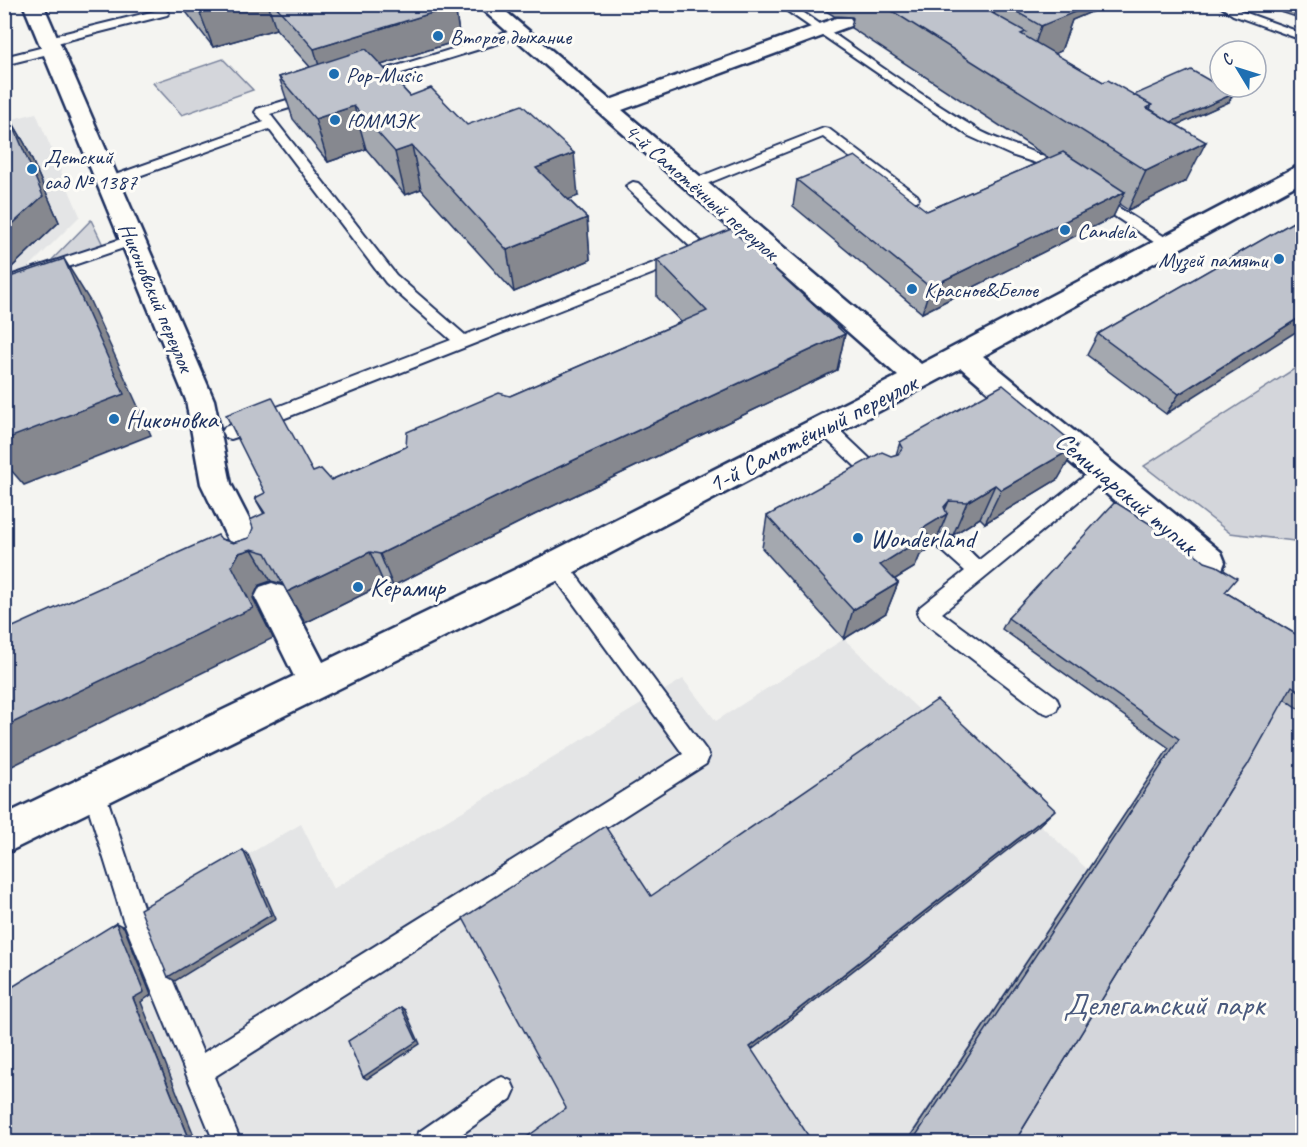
<svg xmlns="http://www.w3.org/2000/svg" width="1307" height="1147" viewBox="0 0 1307 1147" font-family="Caveat,sans-serif">
	<rect width="100%" height="100%" fill="#f4f4f1"/>
	<filter id="ink" filterUnits="userSpaceOnUse"><feTurbulence type="fractalNoise" baseFrequency=".0167" numOctaves="2"/><feDisplacementMap in="SourceGraphic" scale="12" xChannelSelector="R" yChannelSelector="G"/><feConvolveMatrix kernelMatrix="1 2 1 2 8 2 1 2 1" color-interpolation-filters="sRGB"/></filter>
	<g filter="url(#ink)">
		<g fill="#e4e5e6">
			<path d="M36 113 80 216 23 273 5 279V121Z"/>
			<path d="M844 639 1088 870 906 1142H99L113 932 301 824 333 889 683 679 716 721Z"/>
		</g>
		<g fill="#d4d6db" stroke="#78829c" stroke-width="1.5">
			<path d="M223 59 253 90 182 115 153 83Z"/>
			<path d="M91 220 104 247 44 268Z"/>
			<path d="M1302 364V542L1230 533 1144 466Z"/>
			<path d="M1251 625 1302 656V1142H906Z"/>
		</g>
		<g fill="none" stroke-linecap="round" stroke-linejoin="round">
			<g stroke="#1b2f5e" stroke-width="4">
				<g id="lane">
					<path d="M777 4H791C852 46 913 91 977 129 1005 146 1050 151 1070 176L1068 179H1058L1036 163 1011 155 969 136Z"/>
					<path d="M1217 4H1231L1241 11 1302 33V40L1233 15Z"/>
					<path d="M163 9 169 13 167 15 49 45 43 41 45 38Z"/>
					<path d="M518 29 524 33 522 36 369 83H361L359 80 361 77Z"/>
					<path d="M52 45 56 46V52L4 65V57Z"/>
					<path d="M314 92 320 96 319 99 270 114 396 275 465 335 677 254 682 252 690 257 687 260 237 437 231 439 225 437 222 432 225 427 451 340 386 283 269 129 114 185H104L102 182 104 179 264 122 255 112 257 109Z"/>
					<path d="M824 128 829 129 917 195 919 198 917 201H907L823 137 699 187H689L687 184 689 181Z"/>
					<path d="M633 182 638 183 706 246 708 249 706 252H696L628 189 626 186Z"/>
					<path d="M1095 193 1173 242 1175 245 1173 248H1163L1090 200 1088 197 1090 194Z"/>
					<path d="M133 235 138 237 140 240 138 243 4 289V278Z"/>
					<path d="M825 421 831 422 887 475 890 480 887 485 881 487 875 485 819 432 816 427 819 422Z"/>
					<path d="M1102 465 1108 467 1111 472 1108 477 942 613 1056 697 1059 704 1056 711 1048 714 1040 711 920 619 917 613 920 607 965 571 936 545 933 540 936 535C952 529 968 550 979 560L1096 467Z"/>
					<path d="M557 557 564 559 706 750 709 757 706 764 214 1077 241 1142H214L123 920 83 791 86 783 94 780 102 783 147 919 203 1053 683 754 550 571 547 565 550 559Z"/>
					<path d="M502 1077 511 1081 515 1090 511 1099 451 1142H416L419 1132 493 1081Z"/>
				</g>
			</g>
			<g stroke="#1b2f5e" stroke-width="5">
				<g id="street">
					<path d="M23 4H43L214 400 231 484 270 560 266 569 254 573 242 569 201 484 186 400Z"/>
					<path d="M476 4H497L610 100 836 18H850L853 22 850 26 622 110 921 364 1294 168 1302 166V182L983 356 1221 552 1225 562 1221 572 1209 575 1197 572 961 368 569 575 4 854V815L294 676 255 597 260 587 272 583 284 587 323 662 545 555 898 376Z"/>
				</g>
			</g>
			<use href="#lane" fill="#fdfcf7" fill-rule="evenodd"/>
			<use href="#street" fill="#fdfcf7" fill-rule="evenodd"/>
		</g>
		<g fill="#a4a8af" stroke="#1b2f5e" stroke-width="1.5">
			<path d="M180 4H453L455 6 460 40 381 65 410 96 467 125 578 196 568 199 587 218 590 260 514 292 421 189 405 195 366 149 328 162 293 119 279 77 310 67 276 29 213 47Z"/>
			<path d="M815 4H1110L1072 20 1061 51 1054 54 1103 82 1134 95 1233 94 1229 102 1177 125 1186 181 1128 210 1119 204 1113 217 922 313 793 206 797 180 927 211 1049 158 851 28 853 18 852 17 834 16Z"/>
			<path d="M1285 4H1302V19L1281 12Z"/>
			<path d="M10 118 25 144 59 222 11 268 4 267V120Z"/>
			<path d="M1302 217 1166 414 1087 355 1098 334Z"/>
			<path d="M657 260 845 334 837 370 534 515 393 586 384 584 305 623 283 584 271 581 259 585 253 598 273 638 221 539 233 543 249 538 264 514 255 498 313 472 331 480 406 447 510 396 681 322 657 297Z"/>
			<path d="M900 442 1077 446 1058 479 985 523 980 518 953 535 939 533 934 546 920 555 915 567 895 579 898 583 886 613 844 639 762 548 767 516 891 456 896 455Z"/>
			<path d="M1225 592 1302 638V711L1284 699 1230 790 1014 1143H906L1169 748 1002 629 1008 618Z"/>
		</g>
		<g fill="#86888f" stroke="#1b2f5e" stroke-width="1.5">
			<path d="M229 4H268L276 29 213 47 200 13Z"/>
			<path d="M997 4 987 40 990 5Z"/>
			<path d="M1045 4H1110L1072 20 1061 51 1028 65 1041 26Z"/>
			<path d="M455 6 460 40 324 83 314 49Z"/>
			<path d="M1233 94 1229 102 1151 137 1154 129Z"/>
			<path d="M354 106 366 149 328 162 315 119Z"/>
			<path d="M10 118 25 144 59 222 11 268 4 259V232Z"/>
			<path d="M1206 142 1186 181 1128 210 1146 171Z"/>
			<path d="M412 146 421 189 405 195 395 152Z"/>
			<path d="M574 153 578 196 541 210 536 168Z"/>
			<path d="M1125 192 1113 217 922 313 930 287Z"/>
			<path d="M587 218 590 260 514 292 507 250Z"/>
			<path d="M64 259 90 301 151 435 24 485 4 462V440Z"/>
			<path d="M1302 316V328L1166 414 1179 394Z"/>
			<path d="M845 334 837 370 534 515 393 586 380 554 529 481Z"/>
			<path d="M1077 446 1058 479 985 523 1001 490Z"/>
			<path d="M995 485 980 518 953 535 967 502Z"/>
			<path d="M949 501 942 517 947 514 934 546 920 555 915 567 869 595 880 565 922 529 944 507Z"/>
			<path d="M252 549 271 581 259 585 253 598 273 638 4 770V727L232 566 239 553Z"/>
			<path d="M370 552 384 584 305 623 287 592Z"/>
			<path d="M898 583 886 613 844 639 853 610Z"/>
			<path d="M1055 810 1037 827 745 1055 750 1047Z"/>
			<path d="M243 850 248 855 276 919 175 981 168 977Z"/>
			<path d="M116 923 124 927 151 995 141 1002 197 1143H191L133 998Z"/>
			<path d="M401 1007 405 1010 420 1044 367 1079 363 1077Z"/>
			<path d="M87 1134 96 1135 85 1143H74Z"/>
		</g>
		<g fill="#bfc3cc" stroke="#1b2f5e" stroke-width="1.5">
			<path d="M193 4H229L200 13Z"/>
			<path d="M274 4H453L455 6 314 49Z"/>
			<path d="M881 4H991L990 5 992 13 1026 32 1021 34 1103 82 1108 80 1152 105 1147 108 1206 142 1146 171Z"/>
			<path d="M1003 4H1060L1075 12 1041 26Z"/>
			<path d="M366 49 410 96 431 88 467 125 522 105 574 153 536 168 587 218 507 250 412 146 395 152 354 106 315 119 279 77Z"/>
			<path d="M1191 70 1233 94 1171 122 1150 109 1152 105 1134 95Z"/>
			<path d="M10 118 43 196 4 232V120Z"/>
			<path d="M1063 152 1125 192 930 287 797 180 855 156 927 211Z"/>
			<path d="M1302 217V316L1179 394 1098 334Z"/>
			<path d="M731 229 845 334 529 481 380 554 370 552 287 592 266 553 252 549 239 553 232 566 253 608 4 727V631L218 535 221 539 233 543 249 538 253 528 250 520 265 513 255 498 265 493 226 415 272 397 313 472 321 469 331 480 406 447 407 432 499 393 510 396 707 311 657 260Z"/>
			<path d="M64 259 124 394 4 440V279Z"/>
			<path d="M1003 385 1077 446 1001 490 995 485 967 502 949 501 944 507 947 514 922 529 928 535 880 565 898 583 853 610 767 516 882 452 891 456 898 454 903 448 900 442Z"/>
			<path d="M1115 502 1187 547 1205 562 1217 566 1237 578 1225 592 1302 638V693L1292 686 1247 766 1230 790 1014 1143H911L1179 739 1008 618Z"/>
			<path d="M937 700 1055 810 750 1047 813 1143H519L566 1108 463 918 605 826 651 896Z"/>
			<path d="M243 850 271 915 168 977 140 909Z"/>
			<path d="M116 923 144 992 133 998 191 1143H90L87 1134 74 1143H12L4 1117V992Z"/>
			<path d="M401 1007 417 1041 363 1077 348 1041Z"/>
		</g>
	</g>
	<g fill="#1f6fb2" stroke="#fdfcf7" stroke-width="2">
		<circle cx="438" cy="36" r="6"/>
		<circle cx="334" cy="74" r="6"/>
		<circle cx="335" cy="120" r="6"/>
		<circle cx="32" cy="169" r="6"/>
		<circle cx="1065" cy="230" r="6"/>
		<circle cx="1279" cy="259" r="6"/>
		<circle cx="912" cy="289" r="6"/>
		<circle cx="114" cy="419" r="6"/>
		<circle cx="858" cy="538" r="6"/>
		<circle cx="358" cy="587" r="6"/>
	</g>
	<g text-anchor="middle" stroke-width="6" stroke-linejoin="round" paint-order="stroke">
		<g font-size="22" fill="#1b2f5e" stroke="#fdfcf7" text-anchor="start">
			<text x="450" y="44">Второе дыхание</text>
			<text x="346" y="82">Pop-Music</text>
			<text x="347" y="128">ЮММЭК</text>
			<text x="44" y="164">Детский<tspan x="44" dy="25">сад № 1387</tspan></text>
			<text x="1077" y="238">Candela</text>
			<text x="1267" y="267" text-anchor="end">Музей памяти</text>
			<text x="924" y="297">Красное&amp;Белое</text>
		</g>
		<g font-size="22" fill="#1b2f5e" stroke="#fdfcf7">
			<text transform="translate(702 191) rotate(41)" y="8">4-й Самотёчный переулок</text>
			<text transform="translate(157 297) rotate(67)" y="8">Никоновский переулок</text>
		</g>
		<g font-size="26" fill="#1b2f5e" stroke="#fdfcf7" text-anchor="start">
			<text x="126" y="428">Никоновка</text>
			<text x="870" y="547">Wonderland</text>
			<text x="370" y="596">Керамир</text>
		</g>
		<g font-size="26" fill="#1b2f5e" stroke="#fdfcf7">
			<text transform="translate(812 433) rotate(-27)" y="9">1-й Самотёчный переулок</text>
			<text transform="translate(1127 493) rotate(40)" y="9">Семинарский тупик</text>
		</g>
		<g font-size="32" fill="#49597d" stroke="#fdfcf7">
			<text x="1164" y="1015">Делегатский парк</text>
		</g>
	</g>
	<rect width="1307" height="1147" fill="none" stroke="#fdfcf7" stroke-width="24"/>
	<rect x="12" y="12" width="1283" height="1123" fill="none" stroke="#1b2f5e" stroke-width="2" filter="url(#ink)"/>
	<g transform="translate(1238 69) rotate(308)"><circle r="28" fill="#fdfcf7" stroke="#a3aaba" stroke-width="1.5"/>
	<path d="M0-4.5L10 22L0 15L-10 22Z" fill="#1f6fb2"/>
	<text y="-9" font-size="16" font-weight="bold" text-anchor="middle" fill="#1b2f5e">С</text>
	</g>
</svg>
